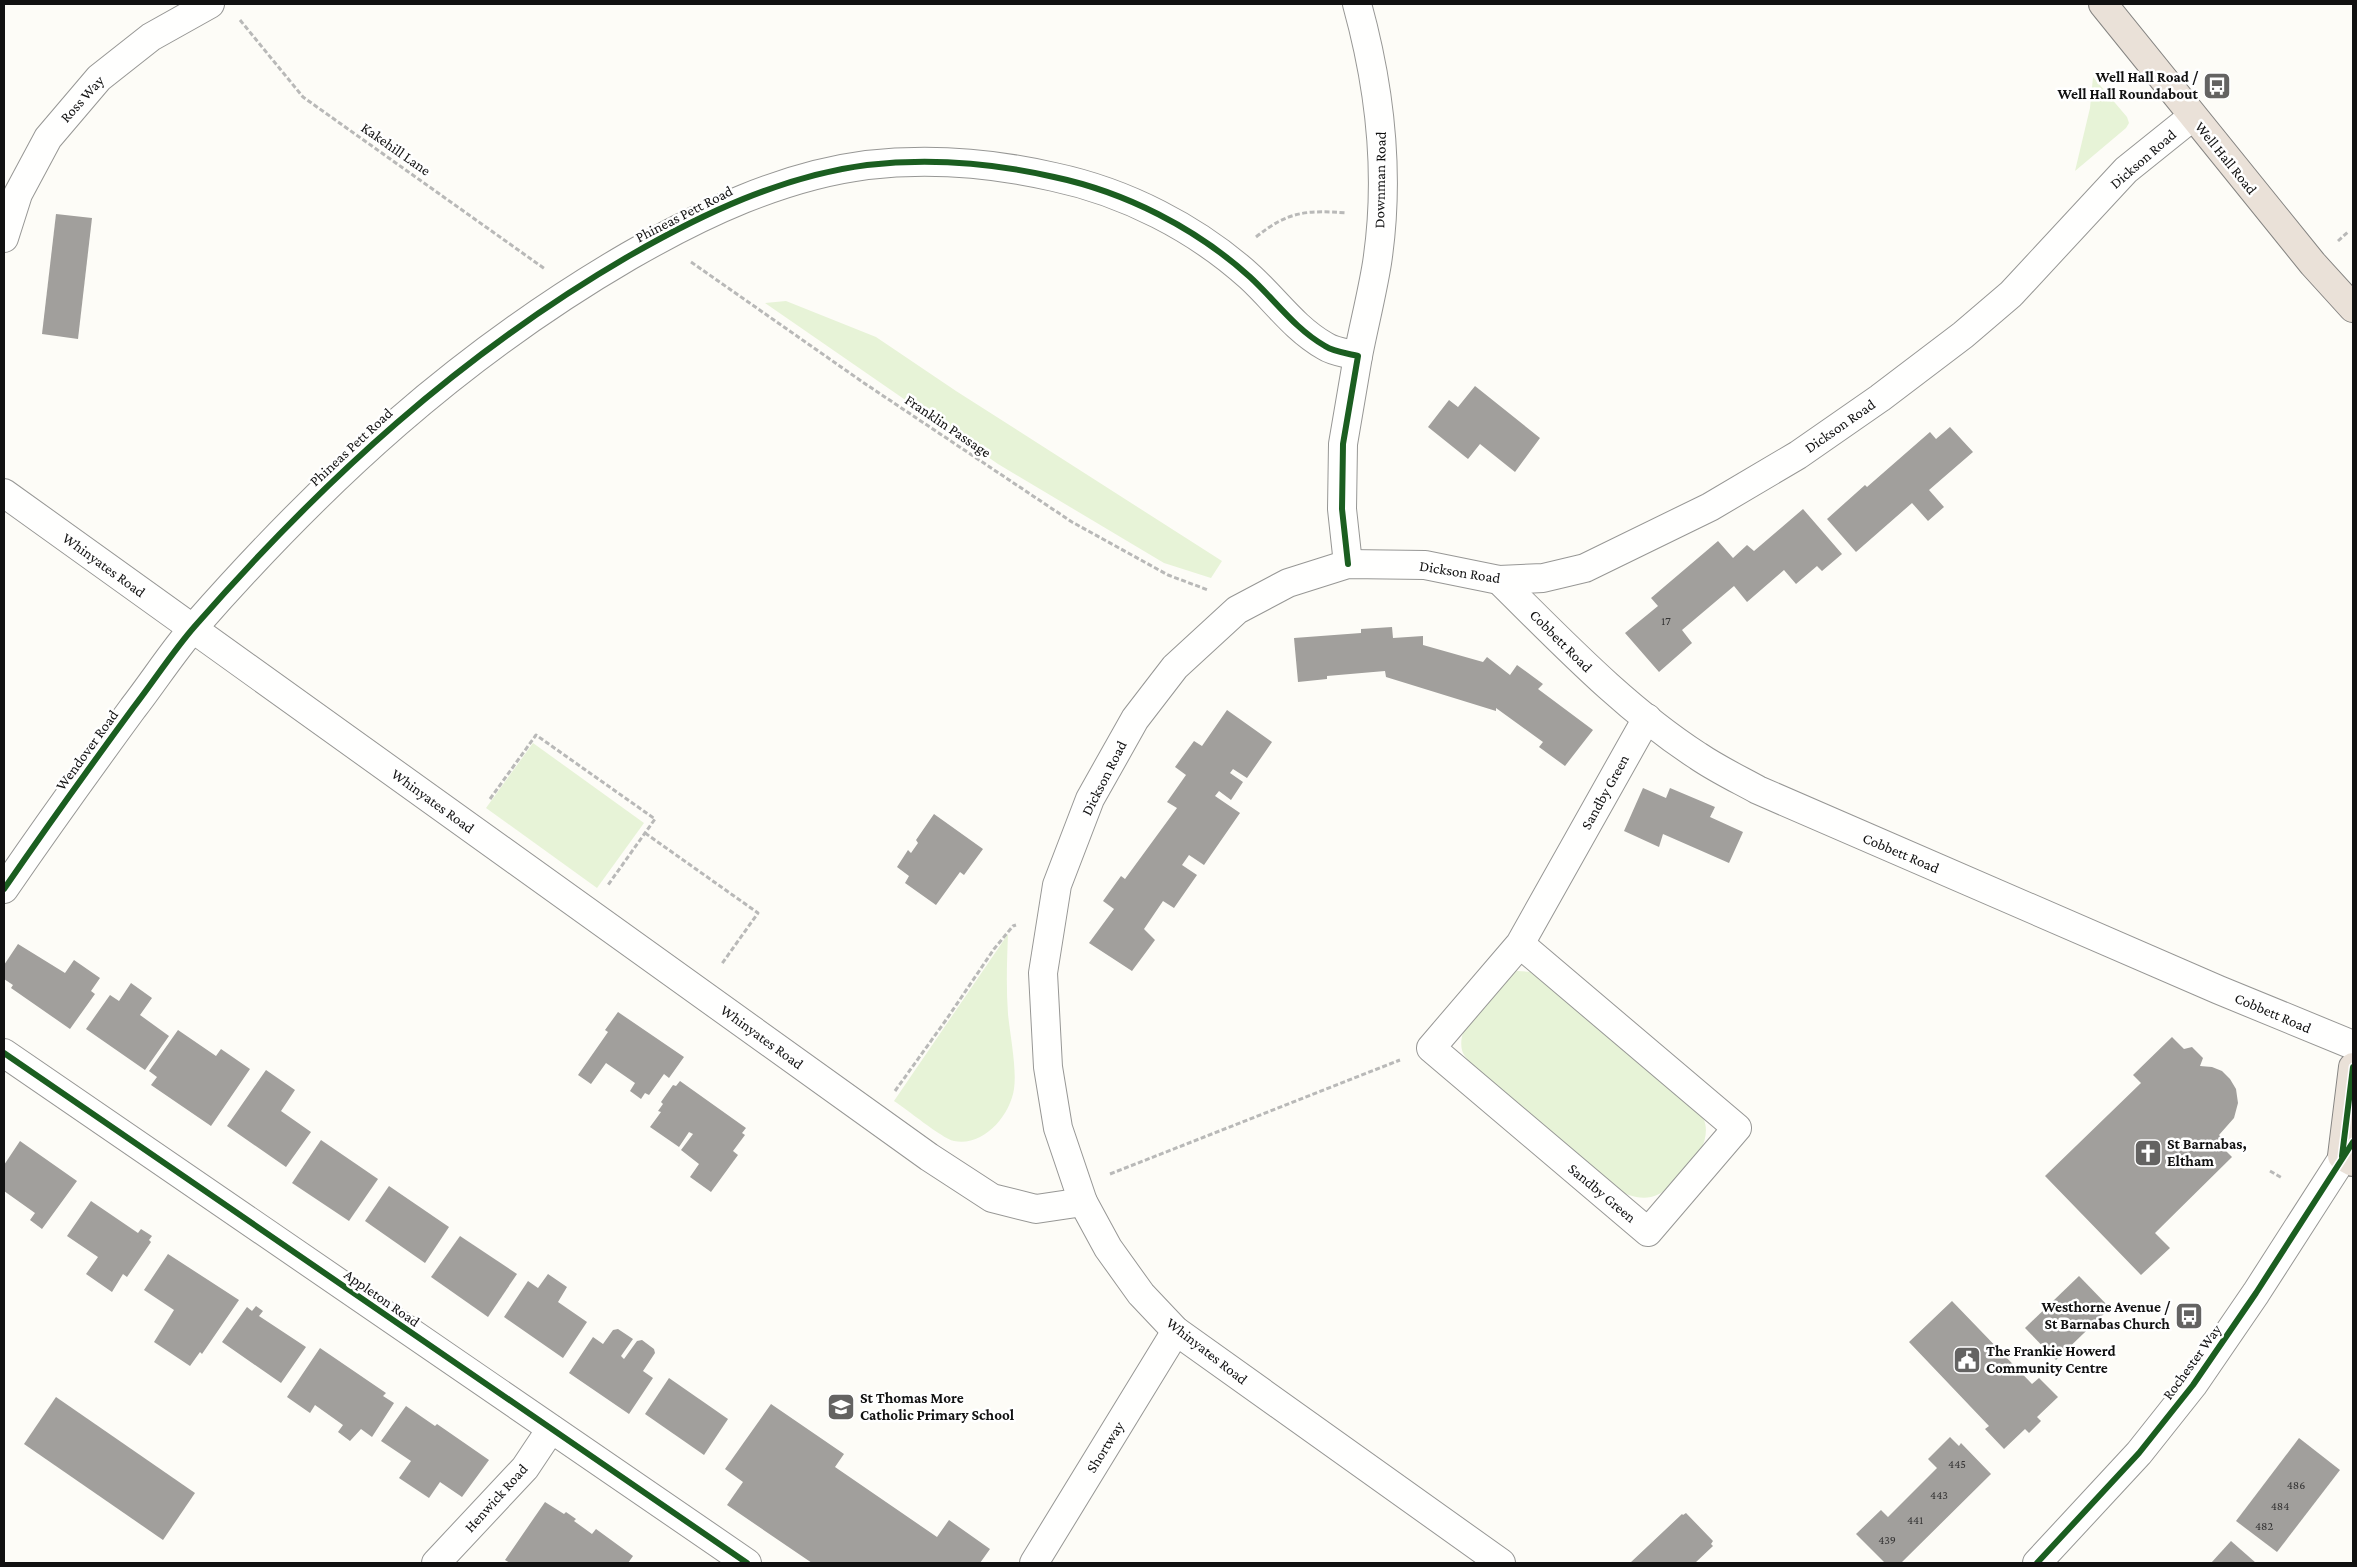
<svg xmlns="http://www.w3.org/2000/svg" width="2357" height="1567" viewBox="0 0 2357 1567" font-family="'Crimson Pro',serif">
	<rect width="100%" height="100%" fill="#fdfcf7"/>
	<g fill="#e7f3d7">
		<path d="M2093 77 2127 117 2129 123 2126 128 2075 171 2090 108Z"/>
		<path d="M786 301 876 337 956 391 1222 561 1211 578 1164 563 998 464 765 303Z"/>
		<path d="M533 743 644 823 597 888 486 808Z"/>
		<path d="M1008 934C1007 960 1006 987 1008 1014 1010 1035 1017 1069 1014 1089 1010 1116 983 1147 954 1141 941 1138 907 1109 894 1101Z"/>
		<path d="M1517 971 1532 972 1690 1101C1694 1107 1701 1113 1704 1120 1715 1147 1676 1191 1651 1197 1638 1200 1626 1194 1614 1189L1473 1065C1470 1062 1465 1057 1463 1053 1452 1026 1496 982 1517 971Z"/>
	</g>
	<g fill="#a19f9c">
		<path d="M56 214 92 218 78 339 42 334Z"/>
		<path d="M1475 386 1540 438 1515 472 1480 444 1468 459 1428 427 1449 400 1458 407Z"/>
		<path d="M1950 427 1973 452 1929 490 1944 507 1928 521 1912 503 1856 552 1827 519 1865 485 1867 487 1930 432 1936 439Z"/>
		<path d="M1803 509 1842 554 1822 571 1817 566 1796 584 1784 570 1747 602 1734 586 1682 630 1692 643 1659 672 1625 633 1658 606 1651 598 1718 541 1733 558 1747 545 1754 551Z"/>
		<path d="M1392 627 1393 638 1423 636V645L1483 662 1487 657 1510 675 1517 665 1543 684 1538 689 1593 730 1565 766 1539 747 1543 742 1496 708V711L1386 677 1385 671 1327 676V679L1298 682 1294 638 1361 633V629Z"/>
		<path d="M1227 710 1272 742 1247 778 1233 769 1230 773 1243 782 1231 800 1219 791 1215 796 1240 813 1204 865 1189 855 1182 865 1197 875 1174 908 1163 901 1161 904 1144 929 1155 940 1132 971 1089 943 1114 909 1103 901 1121 876 1125 879 1177 808 1167 802 1186 775 1175 767 1194 741 1202 746Z"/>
		<path d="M1643 788 1666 798 1670 788 1715 807 1710 817 1743 832 1729 863 1663 834 1659 847 1624 831Z"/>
		<path d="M934 814 983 849 964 875 960 872 936 905 905 883 909 876 897 867 908 850 911 853 918 843 916 840Z"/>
		<path d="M18 944 65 973 74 960 100 978 91 991 95 994 70 1029 11 988 13 985 4 979V965Z"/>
		<path d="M131 983 152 998 140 1015 169 1036 145 1070 86 1029 110 995 119 1001Z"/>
		<path d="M618 1012 684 1057 669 1078 664 1074 649 1095 645 1093 641 1099 630 1091 635 1083 606 1063 591 1084 578 1075 608 1032 605 1030Z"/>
		<path d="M178 1030 216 1056 221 1049 250 1069 211 1126 151 1085 157 1077 149 1071Z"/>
		<path d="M2172 1037 2184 1049 2192 1047 2203 1058 2200 1066 2212 1067 2222 1071 2230 1079 2236 1089 2238 1103 2234 1118 2219 1135 2225 1142 2224 1149 2232 1157 2155 1233 2170 1248 2141 1275 2045 1176 2141 1083 2133 1075Z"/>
		<path d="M266 1070 295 1090 281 1111 311 1132 286 1167 227 1126Z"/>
		<path d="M680 1081 746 1128 742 1133 745 1135 733 1151 738 1155 711 1192 690 1177 699 1164 681 1150 693 1134 689 1132 679 1147 650 1127 661 1112 658 1111 663 1104 661 1102 673 1085 676 1086Z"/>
		<path d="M321 1140 378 1179 349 1221 292 1183Z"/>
		<path d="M20 1141 77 1181 42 1229 30 1220 35 1213 4 1191V1165Z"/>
		<path d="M389 1186 449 1227 425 1263 365 1221Z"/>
		<path d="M91 1201 138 1233 141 1229 152 1236 149 1240 151 1242 127 1277 123 1274 112 1292 86 1274 98 1257 67 1236Z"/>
		<path d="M460 1236 517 1274 488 1317 431 1277Z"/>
		<path d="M168 1254 239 1300 202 1354 200 1352 190 1366 154 1342 174 1310 144 1290Z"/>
		<path d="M548 1274 567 1287 558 1302 587 1322 563 1358 504 1317 528 1281 538 1288Z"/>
		<path d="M2079 1276 2110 1308 2056 1360 2025 1328Z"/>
		<path d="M1952 1301 2032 1384 2039 1378 2058 1397 2037 1417 2041 1421 2029 1433 2025 1429 2004 1449 1985 1429 1989 1426 1909 1342Z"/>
		<path d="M256 1306 263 1311 259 1316 306 1347 281 1383 222 1342 247 1307 252 1311Z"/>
		<path d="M618 1329 633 1339 621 1356 624 1359 637 1341 642 1340 654 1349 655 1353 643 1371 653 1378 629 1414 569 1373 593 1337 603 1344 613 1330Z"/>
		<path d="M320 1348 386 1393 383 1396 394 1403 372 1437 361 1429 350 1441 338 1432 343 1425 315 1405 310 1413 287 1397Z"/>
		<path d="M669 1378 728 1419 704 1455 645 1414Z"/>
		<path d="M56 1397 195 1493 163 1540 24 1444Z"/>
		<path d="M771 1404 844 1454 835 1467 937 1537 949 1520 990 1549 980 1563H812L727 1505 743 1482 725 1469Z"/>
		<path d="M406 1406 435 1426 437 1424 489 1460 462 1497 440 1482 429 1498 399 1478 411 1461 381 1441Z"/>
		<path d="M1950 1437 1959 1446 1961 1443 1991 1474 1901 1563H1885L1856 1534 1881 1510 1888 1517 1937 1468 1928 1459Z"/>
		<path d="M2299 1438 2340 1470 2277 1552 2236 1521Z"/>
		<path d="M545 1502 564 1514 566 1512 576 1519 574 1521 592 1534 596 1529 633 1556 628 1563H510L505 1560Z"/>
		<path d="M1686 1513 1713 1541 1711 1544 1713 1546 1695 1563H1630L1682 1514 1683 1515Z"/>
		<path d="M2231 1541 2256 1563H2211Z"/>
	</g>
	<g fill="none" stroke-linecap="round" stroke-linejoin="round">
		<g stroke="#979795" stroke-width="30">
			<g id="minor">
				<path d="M1357 4C1380 87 1390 177 1377 263 1372 294 1364 325 1358 356"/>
				<path d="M4 238 18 194 48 138 99 78 151 37 210 4"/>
				<path d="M4 493 929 1157 992 1198 1036 1209 1083 1202 1108 1248 1141 1294 1176 1331 1501 1563"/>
				<path d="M1499 580C1562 642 1624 708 1698 756 1717 769 1738 779 1758 790L2219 990 2353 1045"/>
				<path d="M4 889C46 828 89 768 133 708 154 681 173 651 195 626 324 479 459 355 629 256 702 214 782 176 867 165 929 158 993 163 1054 177 1125 192 1196 228 1250 277 1275 300 1295 329 1325 346 1334 352 1347 353 1358 356L1343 444 1342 509 1348 564"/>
				<path d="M1520 944 1737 1128 1648 1232 1431 1048 1520 944 1647 718"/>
				<path d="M4 1053 747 1563"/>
				<path d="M1083 1202 1058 1128 1048 1067 1043 973 1057 885 1090 799 1135 719 1175 667 1237 610 1288 583 1348 564 1425 565 1499 580 1543 578 1585 568 1710 507 1798 455 1880 398 1963 335 2011 294 2126 170 2192 117"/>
				<path d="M436 1563 525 1468 551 1429"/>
				<path d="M1034 1563 1176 1331"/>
				<path d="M2037 1563 2139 1453 2193 1385 2256 1293 2353 1142"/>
			</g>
		</g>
		<g stroke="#858482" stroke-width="30">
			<g id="highway">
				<path d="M2103 4 2313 264 2353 308"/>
				<path d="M2353 1067 2342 1156 2353 1162"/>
			</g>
		</g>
		<g stroke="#b9b9b8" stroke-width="3" stroke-dasharray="5 2.5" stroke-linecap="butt">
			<path d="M240 20 303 97 545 269"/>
			<path d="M1256 237C1288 211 1307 210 1347 213"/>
			<path d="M2338 241 2348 232"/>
			<path d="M691 262 864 383 1072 522 1168 575 1208 590"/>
			<path d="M490 799 536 735 655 819 608 885"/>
			<path d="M645 833 758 913 721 965"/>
			<path d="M895 1091 946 1020 994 949 1013 926 1016 925"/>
			<path d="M2270 1171 2282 1178"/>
			<path d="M1110 1174 1400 1060"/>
		</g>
		<use href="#minor" stroke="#fffffe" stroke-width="28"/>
		<use href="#highway" stroke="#eae1d8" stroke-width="28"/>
		<g stroke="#fff" stroke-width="9">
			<g id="cycleway">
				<path d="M4 889C46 828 89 768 133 708 154 681 173 651 195 626 324 479 459 355 629 256 702 214 782 176 867 165 929 158 993 163 1054 177 1125 192 1196 228 1250 277 1275 300 1295 329 1325 346 1334 352 1347 353 1358 356L1343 444 1342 509 1348 564"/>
				<path d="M4 1053 747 1563"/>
				<path d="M2342 1156 2353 1067"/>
				<path d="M2037 1563 2139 1453 2193 1385 2256 1293 2353 1142"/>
			</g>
		</g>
		<use href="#cycleway" stroke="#1b5e20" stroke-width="6"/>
	</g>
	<defs>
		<g id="bus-square" transform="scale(1.4375)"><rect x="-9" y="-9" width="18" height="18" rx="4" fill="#646362" stroke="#fff"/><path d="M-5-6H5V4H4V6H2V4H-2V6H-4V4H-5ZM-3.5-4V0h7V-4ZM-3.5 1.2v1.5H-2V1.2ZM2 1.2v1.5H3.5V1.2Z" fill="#fff"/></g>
		<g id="church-square" transform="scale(1.4375)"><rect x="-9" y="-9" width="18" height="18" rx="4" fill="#646362" stroke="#fff"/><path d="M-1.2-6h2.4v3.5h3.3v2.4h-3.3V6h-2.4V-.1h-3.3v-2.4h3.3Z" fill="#fff"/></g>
		<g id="civic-square" transform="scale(1.4375)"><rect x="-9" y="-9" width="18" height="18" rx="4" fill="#646362" stroke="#fff"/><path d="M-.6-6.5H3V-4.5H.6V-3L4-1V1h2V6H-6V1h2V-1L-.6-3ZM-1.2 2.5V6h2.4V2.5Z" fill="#fff"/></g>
		<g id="school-square" transform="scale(1.4375)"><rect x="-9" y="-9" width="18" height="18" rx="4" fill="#646362" stroke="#fff"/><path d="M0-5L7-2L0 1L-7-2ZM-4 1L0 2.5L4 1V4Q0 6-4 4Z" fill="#fff"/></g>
	</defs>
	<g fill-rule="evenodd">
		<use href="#bus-square" x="2217" y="86"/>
		<use href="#church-square" x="2148" y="1153"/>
		<use href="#bus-square" x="2189" y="1316"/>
		<use href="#civic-square" x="1967" y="1360"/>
		<use href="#school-square" x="841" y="1407"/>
	</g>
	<g text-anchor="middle" stroke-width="5" stroke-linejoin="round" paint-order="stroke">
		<g font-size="12" fill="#353434">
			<text x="1666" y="625">17</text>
			<text x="1957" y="1468">445</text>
			<text x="2296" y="1489">486</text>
			<text x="1939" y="1499">443</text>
			<text x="2280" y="1510">484</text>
			<text x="1915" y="1524">441</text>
			<text x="2264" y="1530">482</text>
			<text x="1887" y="1544">439</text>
		</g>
		<g font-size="15" font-weight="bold" fill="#111" stroke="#fff" text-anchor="start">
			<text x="2198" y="82" text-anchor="end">Well Hall Road /<tspan x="2198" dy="17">Well Hall Roundabout</tspan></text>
			<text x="2167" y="1149">St Barnabas,<tspan x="2167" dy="17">Eltham</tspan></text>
			<text x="2170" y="1312" text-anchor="end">Westhorne Avenue /<tspan x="2170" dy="17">St Barnabas Church</tspan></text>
			<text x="1986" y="1356">The Frankie Howerd<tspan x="1986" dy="17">Community Centre</tspan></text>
			<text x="860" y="1403">St Thomas More<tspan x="860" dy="17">Catholic Primary School</tspan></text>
		</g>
		<g font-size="15" fill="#111" stroke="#fff">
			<text transform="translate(82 99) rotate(-48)" y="5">Ross Way</text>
			<text transform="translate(396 149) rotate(35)" y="5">Kakehill Lane</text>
			<text transform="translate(2226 158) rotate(51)" y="5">Well Hall Road</text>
			<text transform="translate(2143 159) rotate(-41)" y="5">Dickson Road</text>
			<text transform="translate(1380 180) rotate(-89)" y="5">Downman Road</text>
			<text transform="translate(684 214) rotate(-27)" y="5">Phineas Pett Road</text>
			<text transform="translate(948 426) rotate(34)" y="5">Franklin Passage</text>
			<text transform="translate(1840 426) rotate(-35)" y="5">Dickson Road</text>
			<text transform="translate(351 447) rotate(-43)" y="5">Phineas Pett Road</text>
			<text transform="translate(104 565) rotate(36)" y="5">Whinyates Road</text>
			<text transform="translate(1460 572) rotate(9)" y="5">Dickson Road</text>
			<text transform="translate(1561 641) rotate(45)" y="5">Cobbett Road</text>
			<text transform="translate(87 750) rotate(-54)" y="5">Wendover Road</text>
			<text transform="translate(1104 778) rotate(-63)" y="5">Dickson Road</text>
			<text transform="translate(1605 792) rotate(-61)" y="5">Sandby Green</text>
			<text transform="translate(433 801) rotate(36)" y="5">Whinyates Road</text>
			<text transform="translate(1901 853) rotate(23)" y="5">Cobbett Road</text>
			<text transform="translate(2273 1013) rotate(23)" y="5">Cobbett Road</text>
			<text transform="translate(762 1037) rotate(36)" y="5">Whinyates Road</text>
			<text transform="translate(1602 1193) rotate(40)" y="5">Sandby Green</text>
			<text transform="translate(382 1298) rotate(35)" y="5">Appleton Road</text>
			<text transform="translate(1207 1351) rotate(38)" y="5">Whinyates Road</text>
			<text transform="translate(2192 1362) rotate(-54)" y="5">Rochester Way</text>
			<text transform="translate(1105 1447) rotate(-58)" y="5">Shortway</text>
			<text transform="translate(496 1498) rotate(-48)" y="5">Henwick Road</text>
		</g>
	</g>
	<rect width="2357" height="1567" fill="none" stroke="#111111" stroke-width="10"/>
</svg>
